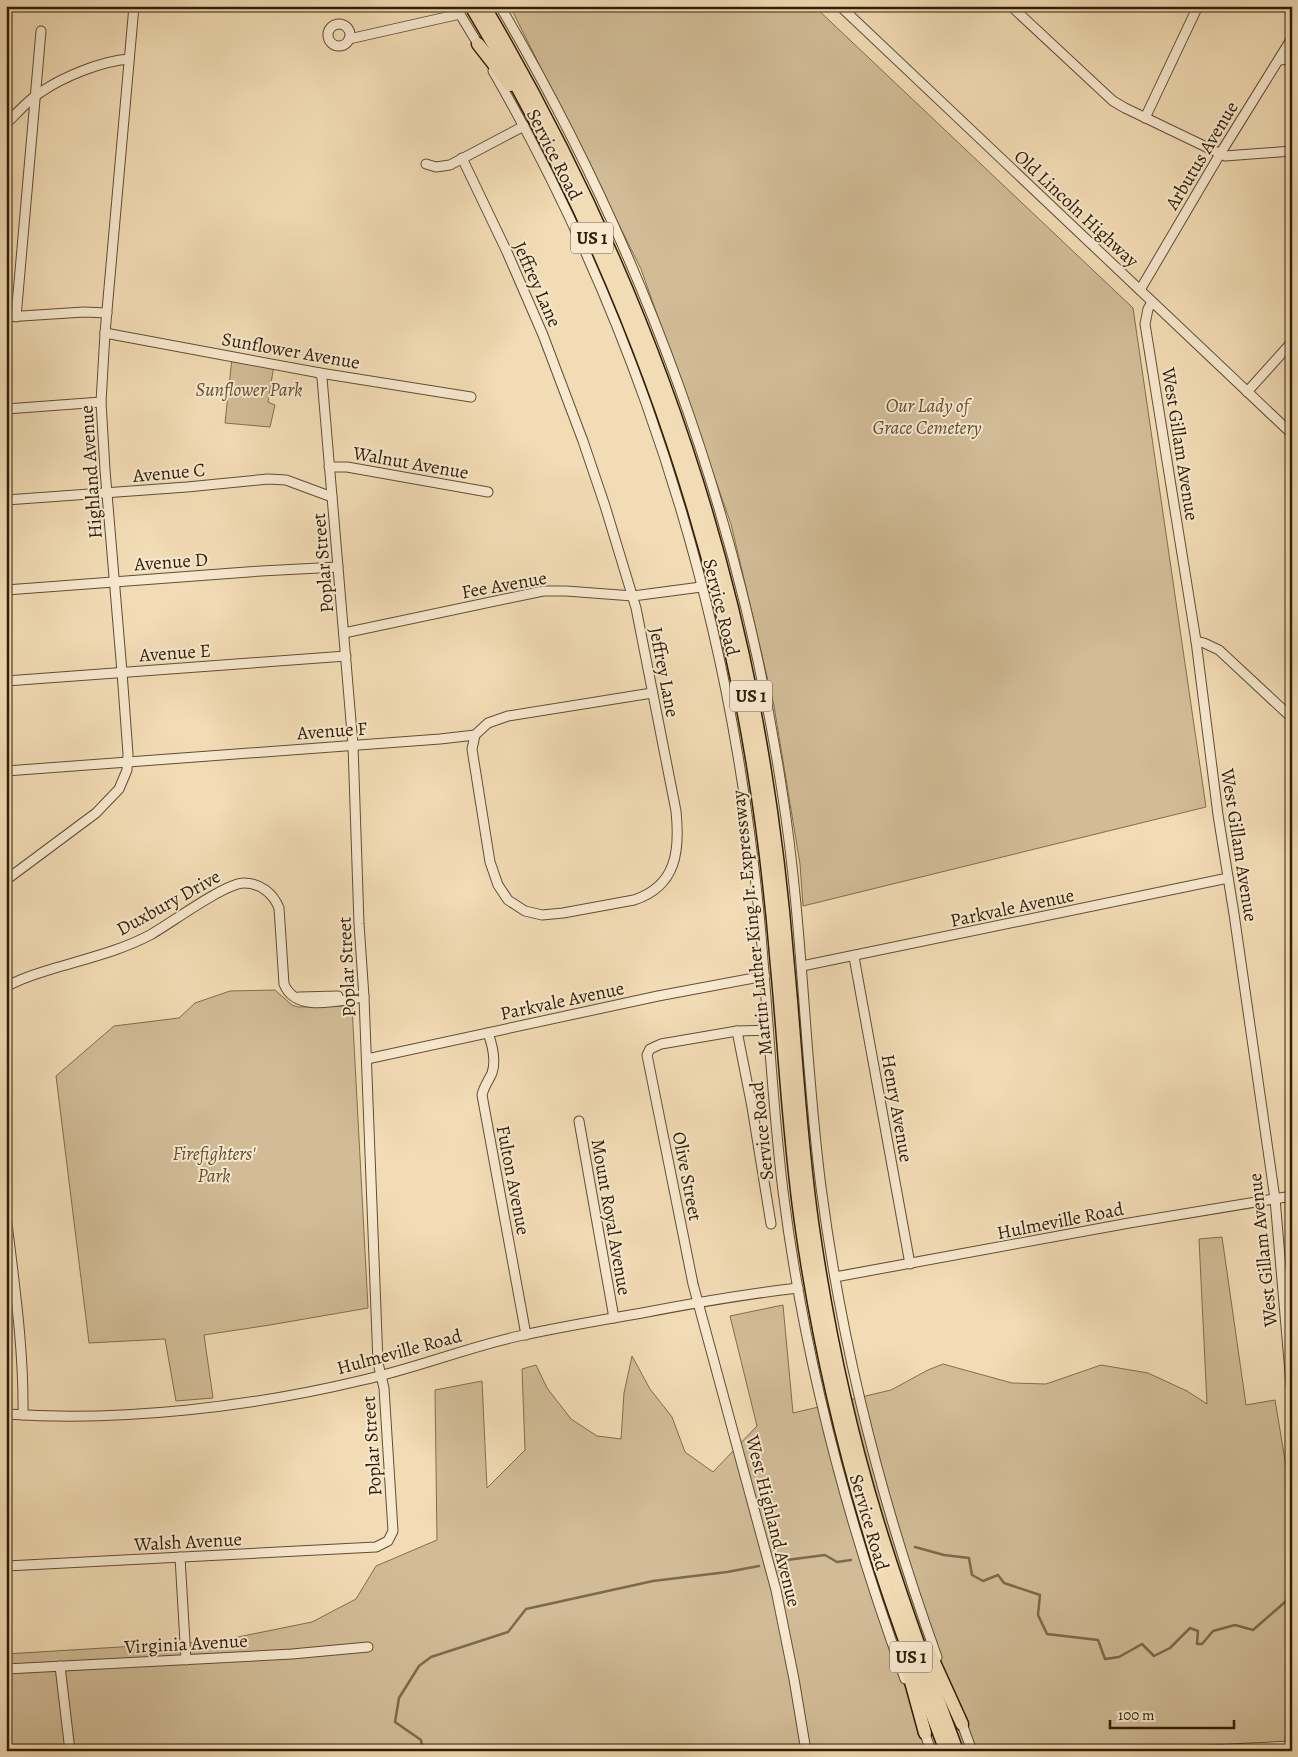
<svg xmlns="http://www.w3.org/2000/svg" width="1298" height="1757" viewBox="0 0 1298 1757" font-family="Alegreya,serif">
	<rect width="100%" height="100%" fill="#f2dcb5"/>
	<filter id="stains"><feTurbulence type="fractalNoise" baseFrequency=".004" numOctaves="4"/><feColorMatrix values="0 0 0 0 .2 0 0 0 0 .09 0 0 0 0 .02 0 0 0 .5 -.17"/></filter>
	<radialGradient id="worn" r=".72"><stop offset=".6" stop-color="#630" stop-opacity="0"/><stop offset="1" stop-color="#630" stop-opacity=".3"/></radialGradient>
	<g fill="#d1bc97" stroke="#826d4e">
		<path d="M510 6H814L1133 308 1206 807 803 906 800 864 774 706 731 524 641 269Z"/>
		<path d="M232 358 274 365 268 402 275 405 270 427 225 423Z"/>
		<path d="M275 990 292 1005 298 1007 352 1006 368 1308 270 1325 204 1335 213 1398 176 1401 165 1339 89 1343 56 1076 114 1026 179 1018 195 1003 230 991Z"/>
		<path d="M1222 1237 1246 1405 1275 1400 1292 1502V1751H6V1654L218 1641 312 1622 356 1599 376 1566 437 1540 435 1390 482 1381 487 1488 525 1450 522 1369 536 1365 547 1388 571 1419 597 1436 621 1439 624 1393 632 1356 650 1389 672 1417 685 1452 713 1472 757 1426 730 1316 783 1305 793 1413 891 1390 928 1370 943 1364 1012 1383 1046 1384 1101 1365 1148 1373 1187 1391 1207 1404 1199 1239Z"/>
	</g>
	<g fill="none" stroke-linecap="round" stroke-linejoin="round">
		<g stroke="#7e694c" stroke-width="2.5">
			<path d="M915 1547 944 1555 969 1558 972 1575 983 1581 998 1575 1004 1583 1040 1595 1038 1615 1047 1634 1098 1640 1105 1659 1119 1657 1142 1644 1154 1656 1170 1648 1190 1628 1198 1631 1197 1644H1202L1213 1631 1235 1625 1253 1630 1292 1596"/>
			<path d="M779 1561 825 1555 837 1562 851 1560"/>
			<path d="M423 1751 421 1740 395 1722 399 1698 419 1666 431 1657 508 1632 526 1609 653 1581 727 1572 759 1566"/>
		</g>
		<g stroke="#624e32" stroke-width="11">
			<g id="minor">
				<path d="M455 6 481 49"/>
				<path d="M500 6C642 247 740 514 782 791 803 923 804 1056 821 1187 842 1348 882 1505 937 1657"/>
				<path d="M840 6 1292 434"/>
				<path d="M1011 6 1113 101 1125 108 1225 156 1292 151"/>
				<circle cx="339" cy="35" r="11"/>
				<path d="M349 39 460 14"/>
				<path d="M1279 60 1292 59"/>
				<path d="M493 71C614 281 698 517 738 756 750 828 759 900 764 973 770 1046 774 1118 783 1191 804 1358 847 1521 905 1679"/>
				<path d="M1145 118 1198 6"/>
				<path d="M6 124C17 113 28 100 41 92 63 77 101 61 129 59"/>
				<path d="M462 158 507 252 543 335 583 441 605 506 636 608 676 811C680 850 677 886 634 900L563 913 542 915 525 911 508 900 498 885 490 862 472 749 475 735"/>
				<path d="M426 164 436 167 450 165 524 126"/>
				<path d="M1140 290 1220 154 1292 38"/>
				<path d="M1152 302 1148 309 1145 324 1196 641 1218 815 1234 914 1275 1199 1292 1396"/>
				<path d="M6 317 84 312 107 313"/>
				<path d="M16 317 41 31"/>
				<path d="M105 333 320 373 471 397"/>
				<path d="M1247 392 1292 342"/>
				<path d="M6 409 101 402"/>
				<path d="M329 467H347L488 492"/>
				<path d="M6 500 187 487 268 479 286 480 332 497"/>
				<path d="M6 590 261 571 338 567"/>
				<path d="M344 633 543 591H566L633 596 701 587"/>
				<path d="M1196 641 1204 643 1219 650 1292 718"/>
				<path d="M6 681 346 656"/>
				<path d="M6 771 440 739 475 735 488 723 508 716 652 693"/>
				<path d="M6 880 96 813 119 789 127 770 128 754 122 672 105 470 101 402 105 333 134 6"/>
				<path d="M854 957 910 1264"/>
				<path d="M802 966 1228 878"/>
				<path d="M6 987C21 978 36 974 52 969 85 959 120 951 150 935 170 924 225 883 244 883 260 883 273 893 279 908L284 984C296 1014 340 1000 364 997"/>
				<path d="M299 997 338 996"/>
				<path d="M768 1030 737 1031 661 1044 650 1049 647 1055 693 1284 776 1590 794 1679 806 1751"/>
				<path d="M737 1031 752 1107 771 1224"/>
				<path d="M488 1033C492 1044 496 1061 492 1073 489 1080 484 1086 482 1095L526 1335"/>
				<path d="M367 1059 658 996 765 976"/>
				<path d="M579 1121 614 1318"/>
				<path d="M6 1215C14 1282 24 1348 23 1415"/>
				<path d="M835 1277 1129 1223 1292 1196"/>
				<path d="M6 1414C122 1422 251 1407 363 1380 416 1368 466 1348 519 1336 560 1327 601 1320 642 1313 694 1303 745 1294 798 1288"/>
				<path d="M180 1557 186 1660"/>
				<path d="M6 1566 376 1547 388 1541 393 1531 384 1388 378 1363 364 997 359 924 353 745 322 378 320 373"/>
				<path d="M60 1666 70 1751"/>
				<path d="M6 1669 292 1654 368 1647"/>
				<path d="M961 1721 972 1751"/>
				<path d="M923 1728 931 1751"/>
				<path d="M1187 1751 1292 1746"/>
			</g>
		</g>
		<g stroke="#321e06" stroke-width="15">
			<g id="highway">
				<path d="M471 6C600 222 693 457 742 703 759 790 770 878 777 966 785 1052 789 1137 801 1222 817 1336 843 1450 878 1561 898 1625 922 1688 946 1751"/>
				<path d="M484 6C611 222 705 457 753 704 770 791 781 878 788 967 796 1052 800 1137 812 1222 826 1321 847 1421 876 1517 900 1596 928 1673 957 1751"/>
				<path d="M478 44 510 85"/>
				<path d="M928 1649 962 1724"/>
				<path d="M907 1667 925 1733"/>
			</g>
		</g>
		<use href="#minor" stroke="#f7e8cf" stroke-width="9"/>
		<use href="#highway" stroke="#f2dcb5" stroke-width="12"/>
	</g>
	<g text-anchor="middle" stroke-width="4" stroke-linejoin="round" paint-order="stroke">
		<g fill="#f7e8cf" stroke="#6d5b42" stroke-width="1">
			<rect x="571" y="222.5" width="42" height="31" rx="4"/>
			<rect x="730" y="680.5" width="42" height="31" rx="4"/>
			<rect x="890" y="1641.5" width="42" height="31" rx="4"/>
		</g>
		<g font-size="18" font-weight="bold" fill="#321e06">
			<text x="592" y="244">US 1</text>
			<text x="751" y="702">US 1</text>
			<text x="911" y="1663">US 1</text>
		</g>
		<g font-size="19" fill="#321e06" stroke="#f7e8cf">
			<text transform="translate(555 154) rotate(63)" y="7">Service Road</text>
			<text transform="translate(1201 155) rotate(-59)" y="7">Arbutus Avenue</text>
			<text transform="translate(1077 208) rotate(43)" y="7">Old Lincoln Highway</text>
			<text transform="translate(538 284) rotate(66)" y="7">Jeffrey Lane</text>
			<text transform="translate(291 350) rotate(10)" y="7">Sunflower Avenue</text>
			<text transform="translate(1181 444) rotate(81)" y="7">West Gillam Avenue</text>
			<text transform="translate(411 462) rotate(10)" y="7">Walnut Avenue</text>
			<text transform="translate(90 472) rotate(-94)" y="7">Highland Avenue</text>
			<text transform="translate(169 472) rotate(-5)" y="7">Avenue C</text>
			<text transform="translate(171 561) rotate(-4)" y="7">Avenue D</text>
			<text transform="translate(322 563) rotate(-95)" y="7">Poplar Street</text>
			<text transform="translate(504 584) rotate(-10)" y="7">Fee Avenue</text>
			<text transform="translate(722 607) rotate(76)" y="7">Service Road</text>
			<text transform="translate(175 652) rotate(-4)" y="7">Avenue E</text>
			<text transform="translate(665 672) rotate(79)" y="7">Jeffrey Lane</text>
			<text transform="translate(332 730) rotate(-4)" y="7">Avenue F</text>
			<text transform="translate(1240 845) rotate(81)" y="7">West Gillam Avenue</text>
			<text transform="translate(168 902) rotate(-29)" y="7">Duxbury Drive</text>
			<text transform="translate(1012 907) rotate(-12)" y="7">Parkvale Avenue</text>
			<text transform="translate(751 923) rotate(-96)" y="7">Martin Luther King Jr. Expressway</text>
			<text transform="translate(346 967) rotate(-93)" y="7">Poplar Street</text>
			<text transform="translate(562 1000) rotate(-12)" y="7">Parkvale Avenue</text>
			<text transform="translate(898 1108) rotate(80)" y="7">Henry Avenue</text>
			<text transform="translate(761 1131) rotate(-96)" y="7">Service Road</text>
			<text transform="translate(688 1176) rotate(79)" y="7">Olive Street</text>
			<text transform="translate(514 1180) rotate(79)" y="7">Fulton Avenue</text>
			<text transform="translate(612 1217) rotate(80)" y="7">Mount Royal Avenue</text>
			<text transform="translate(1060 1220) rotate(-11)" y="7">Hulmeville Road</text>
			<text transform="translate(1262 1250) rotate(-96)" y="7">West Gillam Avenue</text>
			<text transform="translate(399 1351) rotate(-15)" y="7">Hulmeville Road</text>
			<text transform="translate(371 1446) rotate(-94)" y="7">Poplar Street</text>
			<text transform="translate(774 1521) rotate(76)" y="7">West Highland Avenue</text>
			<text transform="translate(870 1522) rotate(74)" y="7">Service Road</text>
			<text transform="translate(188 1541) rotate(-3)" y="7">Walsh Avenue</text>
			<text transform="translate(186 1643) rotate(-3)" y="7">Virginia Avenue</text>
		</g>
		<g font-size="19" font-style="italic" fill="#624d32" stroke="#f7e8cf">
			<text x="249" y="396">Sunflower Park</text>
			<text x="927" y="412">Our Lady of<tspan x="927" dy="22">Grace Cemetery</tspan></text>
			<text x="214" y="1160">Firefighters'<tspan x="214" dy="22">Park</tspan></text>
		</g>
	</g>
	<rect width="1298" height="1757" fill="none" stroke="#f2dcb5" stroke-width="25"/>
	<rect x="8" y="8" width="1283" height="1742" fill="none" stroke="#321e06" stroke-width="2.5"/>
	<rect x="12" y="12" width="1273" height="1732" fill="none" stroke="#321e06"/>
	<path d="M1110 1720v8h124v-8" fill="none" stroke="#321e06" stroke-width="2.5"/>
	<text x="1118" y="1720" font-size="15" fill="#321e06" stroke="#f7e8cf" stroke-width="4" paint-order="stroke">100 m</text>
	<rect width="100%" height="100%" filter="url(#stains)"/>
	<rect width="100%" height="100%" fill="url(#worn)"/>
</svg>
